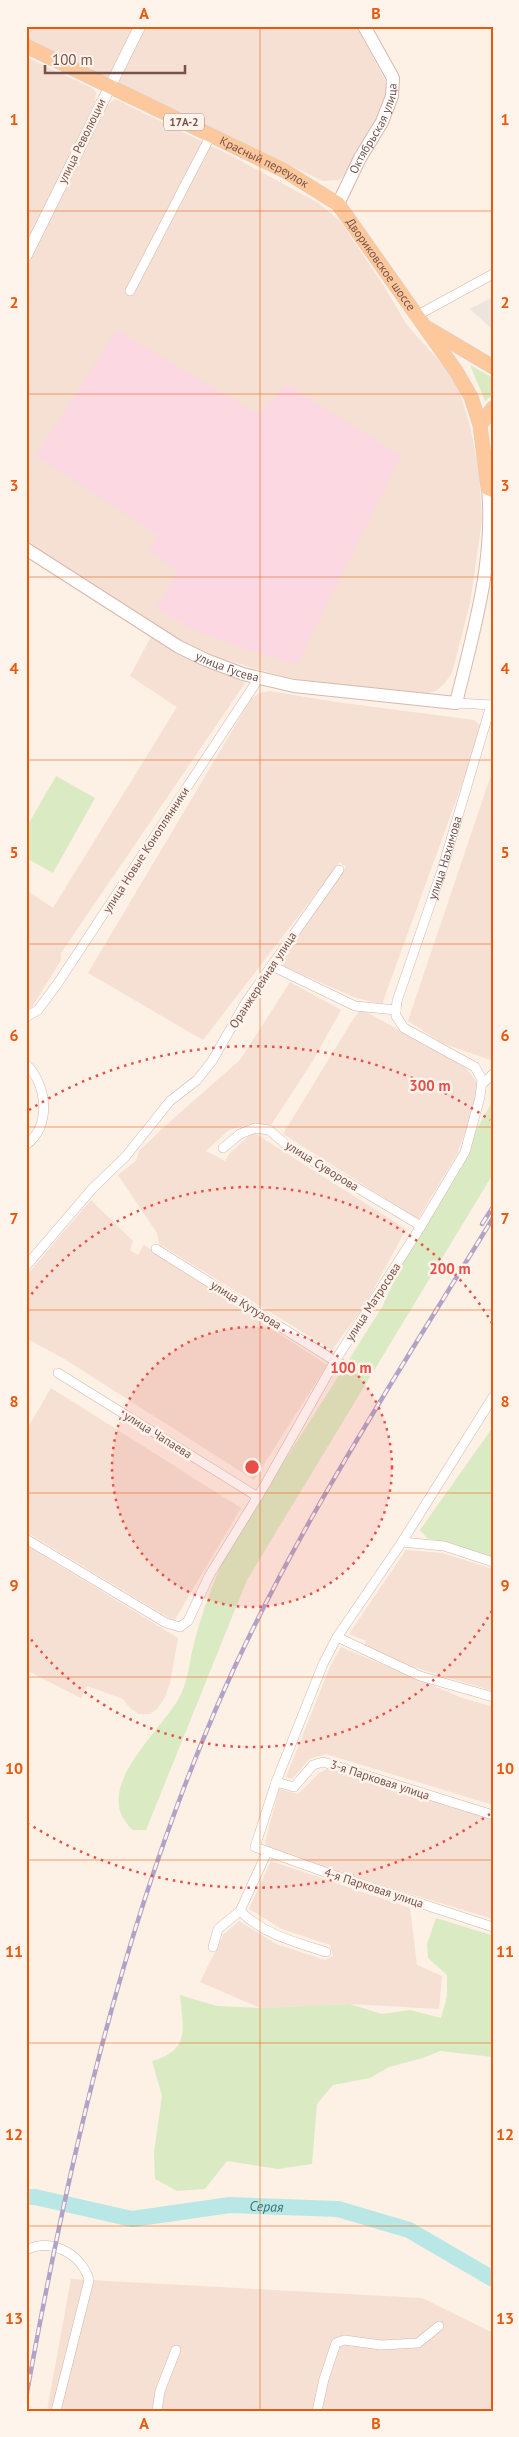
<svg xmlns="http://www.w3.org/2000/svg" width="519" height="2437" viewBox="0 0 519 2437" font-family="'PT Sans',sans-serif">
	<rect width="100%" height="100%" fill="#fdf0e5"/>
	<g fill="#f5e0d3">
		<path d="M26 26H356L385 80 386 94 379 115 345 174 339 180 323 181 26 39Z"/>
		<path d="M26 57 92 88 96 92 95 103 26 244Z"/>
		<path d="M115 99 230 155 318 203 340 221 382 283 407 325 449 372 460 393 470 426 479 471 482 520 470 603 452 673 444 684 436 691 422 694 318 684 263 671 207 654 182 642 26 543V268L106 106Z"/>
		<path d="M152 635 212 668 245 683 61 953V960L32 1007 26 1011V890L53 908 177 707 130 676Z"/>
		<path d="M270 691 336 702 474 720 480 725 466 773 382 1004 356 998 283 966 285 958 298 936 346 867 340 862 203 1040 88 973 251 699 259 693Z"/>
		<path d="M493 769V1061L442 1043 408 1021Z"/>
		<path d="M290 982 341 1010 314 1059 271 1125 243 1126 229 1130 206 1151 225 1161 230 1153 253 1132 406 1229 365 1305 332 1350 159 1244 157 1233 118 1175 136 1161 139 1151 174 1118 240 1060Z"/>
		<path d="M361 1009 466 1068 479 1085 473 1112 457 1154 418 1219 283 1134 354 1018Z"/>
		<path d="M91 1200 133 1241 130 1250 138 1255 144 1245 327 1365 254 1480 66 1360 26 1338V1276Z"/>
		<path d="M51 1388 241 1508 174 1621 26 1532V1431Z"/>
		<path d="M26 1545 178 1638 170 1683 165 1697 157 1709 150 1714H139L130 1708 123 1699 87 1686 81 1698 26 1670Z"/>
		<path d="M406 1550 442 1553 493 1569V1691L410 1666 364 1647 366 1641 349 1634Z"/>
		<path d="M341 1647 462 1698 493 1707V1805L326 1754 309 1759 292 1779 286 1777 330 1667Z"/>
		<path d="M330 1767 493 1820V1919L341 1873 267 1846 265 1843 279 1789 298 1794 318 1774Z"/>
		<path d="M271 1861 410 1908 417 1965 442 1976 439 2009 350 2004 260 2008 200 1982 224 1934 239 1921 276 1944 325 1960 333 1956 330 1945 282 1929 249 1909Z"/>
		<path d="M71 2279 422 2298 493 2333V2411H47Z"/>
	</g>
	<path fill="#ede3df" d="M493 297V330L470 309Z"/>
	<path fill="#fbd8e2" d="M117 330 259 415 286 384 401 456 297 664 257 653 193 630 156 607 178 571 148 551 158 535 36 456Z"/>
	<g fill="#daebc3">
		<path d="M470 365 493 378V395L485 401Z"/>
		<path d="M56 776 95 798 53 873 26 858V828Z"/>
		<path d="M493 1100V1174L247 1580 146 1830H133C87 1789 164 1730 181 1694 188 1679 190 1659 194 1643 202 1613 213 1582 226 1554 239 1526 260 1500 276 1474 312 1418 347 1363 382 1307L400 1268Z"/>
		<path d="M493 1427V1557L427 1538 420 1530Z"/>
		<path d="M436 1918 491 1935 493 2057 440 2051 423 2058 389 2067 370 2078 333 2085 317 2104 312 2164 278 2169 227 2161 205 2189 177 2191 155 2179 154 2152 162 2096 152 2061C191 2050 183 2028 180 1995L217 2006 260 2008 350 2004 382 2014 410 2010 441 2018 447 1996V1975L428 1958 427 1944Z"/>
	</g>
	<g fill="none" stroke-linecap="round" stroke-linejoin="round">
		<path stroke="#b9e7e6" stroke-width="16" id="s1" d="M26 2197H35L132 2219 230 2205 338 2209 409 2230 493 2279"/>
		<g stroke="#d1b7ad" stroke-width="10">
			<g id="minor">
				<path d="M130 291 211 135"/>
				<path d="M416 316 493 274"/>
				<path d="M456 703 493 705"/>
				<path id="s2" d="M396 1010 397 1001 442 870 491 705"/>
				<path d="M26 1017 38 1010 58 983 259 678"/>
				<path d="M26 1064C47 1085 52 1125 26 1145"/>
				<path d="M482 1084 493 1074"/>
				<path d="M223 1148 240 1134 255 1128 269 1130 289 1147 421 1226"/>
				<path d="M156 1249 335 1361"/>
				<path d="M26 1266 92 1189 126 1156 170 1101 197 1080 212 1061 246 1002 339 870"/>
				<path d="M58 1373 258 1497"/>
				<path d="M493 1397 402 1542 337 1637 323 1664 276 1782 255 1847 333 1875 493 1927"/>
				<path d="M26 1539 166 1623 180 1627 188 1621 209 1576 266 1483 335 1361 421 1226 465 1152 480 1097 482 1080 475 1067 404 1028 396 1016V1010L355 1006 272 966"/>
				<path d="M402 1542 444 1546 493 1562"/>
				<path d="M337 1637 420 1676 493 1697"/>
				<path d="M276 1782 294 1787 313 1765 323 1762 493 1815"/>
				<path d="M240 1911C263 1934 295 1942 326 1952"/>
				<path d="M213 1947 218 1929 240 1911 267 1852"/>
				<path d="M26 2250C52 2237 82 2255 89 2280L56 2411"/>
				<path d="M157 2411 160 2391 176 2350"/>
				<path d="M317 2411 324 2379 336 2343 344 2340 381 2345 418 2343 439 2326"/>
			</g>
		</g>
		<g stroke="#d1b7ad" stroke-width="12">
			<path id="tertiary" d="M26 256 140 26"/>
		</g>
		<g stroke="#d7b8ad" stroke-width="14">
			<g id="secondary">
				<path id="s3" d="M338 204 360 158 382 122 392 96 393 78 364 26"/>
				<path id="s4" d="M26 549 179 647 206 660 243 674 294 686 456 703C473 633 495 561 488 488"/>
			</g>
		</g>
		<g stroke="#d9cfcc" stroke-width="15">
			<g id="primary">
				<path id="s5" d="M26 46 285 171 338 204 456 371 471 397 480 425 488 488 493 490"/>
				<path d="M429 329 493 367"/>
				<path d="M480 425 493 408"/>
			</g>
		</g>
		<use href="#minor" stroke="#fff" stroke-width="9"/>
		<use href="#tertiary" stroke="#fff" stroke-width="11"/>
		<use href="#secondary" stroke="#fff" stroke-width="12"/>
		<use href="#primary" stroke="#fdc89c" stroke-width="14"/>
		<g stroke="#b0a3c7" stroke-width="4.5">
			<g id="rail">
				<path d="M482 1224 493 1207"/>
				<path d="M26 2398C68 2164 121 1930 215 1711 289 1538 395 1379 493 1218"/>
			</g>
		</g>
		<use href="#rail" stroke="#fff4ec" stroke-width="2.5" stroke-dasharray="8" stroke-linecap="butt"/>
	</g>
	<path fill="none" stroke="#e8590c" stroke-width="1" stroke-opacity="0.55" d="M260 26V2411M26 211H493M26 394H493M26 577H493M26 760H493M26 944H493M26 1127H493M26 1310H493M26 1493H493M26 1677H493M26 1860H493M26 2043H493M26 2226H493"/>
	<circle cx="252" cy="1467" r="140" fill="#ea4f47" fill-opacity=".12"/>
	<g fill="none" stroke="#ea4f47" stroke-width="2.5" stroke-dasharray="2.5 5">
		<circle cx="252" cy="1467" r="140"/>
		<path d="M492 1611A280 280 0 0 1 27 1634M27 1300A280 280 0 0 1 492 1323"/>
		<path d="M490 1814A421 421 0 0 1 29 1824M29 1110A421 421 0 0 1 490 1120"/>
	</g>
	<g text-anchor="middle" stroke-width="5" stroke-linejoin="round" paint-order="stroke">
		<rect fill="#fff4ec" stroke="#a0837a" stroke-width="1" x="164" y="113.5" width="40" height="17" rx="4"/>
		<g font-size="11" font-weight="bold" fill="#775249">
			<text x="184" y="126">17А-2</text>
		</g>
		<g font-size="12" fill="#775249" stroke="#fff4ec">
			<text dy="4" stroke="none"><textPath href="#s3" startOffset="84">Октябрьская улица</textPath></text>
			<text transform="translate(82 141) rotate(-64)" y="4">улица Революции</text>
			<text dy="4" stroke="none"><textPath href="#s5" startOffset="265">Красный переулок</textPath></text>
			<text dy="4" stroke="none"><textPath href="#s5" startOffset="424">Двориковское шоссе</textPath></text>
			<text dy="4" stroke="none"><textPath href="#s4" startOffset="234">улица Гусева</textPath></text>
			<text transform="translate(146 850) rotate(-57)" y="4">улица Новые Коноплянники</text>
			<text dy="4" stroke="none"><textPath href="#s2" startOffset="160">улица Нахимова</textPath></text>
			<text transform="translate(263 980) rotate(-57)" y="4">Оранжерейная улица</text>
			<text transform="translate(322 1166) rotate(32)" y="4">улица Суворова</text>
			<text transform="translate(373 1302) rotate(-57)" y="4">улица Матросова</text>
			<text transform="translate(246 1305) rotate(32)" y="4">улица Кутузова</text>
			<text transform="translate(158 1435) rotate(32)" y="4">улица Чапаева</text>
			<text transform="translate(380 1780) rotate(18)" y="4">3-я Парковая улица</text>
			<text transform="translate(374 1888) rotate(18)" y="4">4-я Парковая улица</text>
		</g>
		<g font-size="14" font-style="italic" fill="#3a7675" stroke="#fff4ec">
			<text dy="5" stroke="none"><textPath href="#s1" startOffset="244">Серая</textPath></text>
		</g>
	</g>
	<circle cx="252" cy="1467" r="8" fill="#ea4f47" stroke="#fff4ec" stroke-width="2.5"/>
	<g font-size="15" text-anchor="middle" font-weight="bold" fill="#ea4f47" stroke="#fff4ec" stroke-width="5" stroke-linejoin="round" paint-order="stroke">
		<text x="430" y="1091">300 m</text>
		<text x="450" y="1274">200 m</text>
		<text x="351" y="1373">100 m</text>
	</g>
	<rect width="519" height="2437" fill="none" stroke="#fff4ec" stroke-width="55"/>
	<path d="M45 65v8h140v-8" fill="none" stroke="#775249" stroke-width="2.5"/>
	<text x="52" y="65" font-size="15" fill="#775249" stroke="#fff4ec" stroke-width="4" paint-order="stroke">100 m</text>
	<rect x="28" y="28" width="464" height="2382" fill="none" stroke="#e8590c" stroke-width="2"/>
	<g font-size="16" text-anchor="middle" font-weight="bold" fill="#e8590c">
		<text x="144" y="19">A</text>
		<text x="376" y="19">B</text>
		<text x="14" y="125">1</text>
		<text x="505" y="125">1</text>
		<text x="14" y="308">2</text>
		<text x="505" y="308">2</text>
		<text x="14" y="491">3</text>
		<text x="505" y="491">3</text>
		<text x="14" y="674">4</text>
		<text x="505" y="674">4</text>
		<text x="14" y="858">5</text>
		<text x="505" y="858">5</text>
		<text x="14" y="1041">6</text>
		<text x="505" y="1041">6</text>
		<text x="14" y="1224">7</text>
		<text x="505" y="1224">7</text>
		<text x="14" y="1407">8</text>
		<text x="505" y="1407">8</text>
		<text x="14" y="1591">9</text>
		<text x="505" y="1591">9</text>
		<text x="14" y="1774">10</text>
		<text x="505" y="1774">10</text>
		<text x="14" y="1957">11</text>
		<text x="505" y="1957">11</text>
		<text x="14" y="2140">12</text>
		<text x="505" y="2140">12</text>
		<text x="14" y="2324">13</text>
		<text x="505" y="2324">13</text>
		<text x="144" y="2429">A</text>
		<text x="376" y="2429">B</text>
	</g>
</svg>
